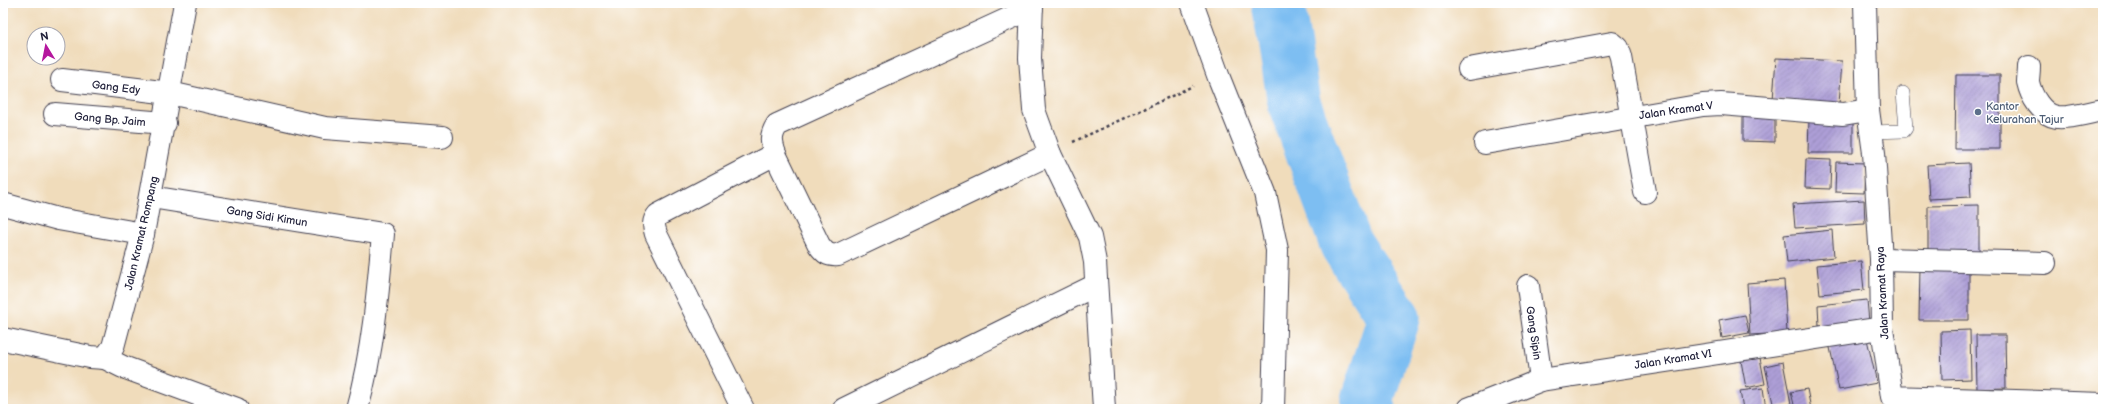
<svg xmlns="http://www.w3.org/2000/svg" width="2106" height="412" viewBox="0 0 2106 412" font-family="'Balsamiq Sans',sans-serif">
	<defs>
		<pattern id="building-hatch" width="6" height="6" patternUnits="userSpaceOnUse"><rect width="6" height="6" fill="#ad9fd7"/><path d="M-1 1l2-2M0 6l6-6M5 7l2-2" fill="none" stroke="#8c81b0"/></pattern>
	</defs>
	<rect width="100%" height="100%" fill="#fff"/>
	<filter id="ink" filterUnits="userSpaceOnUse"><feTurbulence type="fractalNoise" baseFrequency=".025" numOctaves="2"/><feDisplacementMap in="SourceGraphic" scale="8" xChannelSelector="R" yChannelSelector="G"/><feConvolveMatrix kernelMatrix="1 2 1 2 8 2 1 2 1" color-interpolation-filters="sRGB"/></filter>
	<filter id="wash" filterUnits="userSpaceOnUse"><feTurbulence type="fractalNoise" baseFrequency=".012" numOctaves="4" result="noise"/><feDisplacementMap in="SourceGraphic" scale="16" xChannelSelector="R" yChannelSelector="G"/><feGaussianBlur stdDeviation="0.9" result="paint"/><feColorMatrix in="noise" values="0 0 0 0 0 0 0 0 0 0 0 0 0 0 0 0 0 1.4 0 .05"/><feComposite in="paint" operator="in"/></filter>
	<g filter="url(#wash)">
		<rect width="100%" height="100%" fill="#f0dcbb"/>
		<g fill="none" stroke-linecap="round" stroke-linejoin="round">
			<path stroke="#7dbef2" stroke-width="53" d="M1278 3 1294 103 1346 244 1394 318 1367 400 1370 409"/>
		</g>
		<g id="blocks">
			<g fill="url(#building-hatch)">
				<path d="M1776 58 1842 61 1839 104 1773 100Z"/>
				<path d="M1956 75H2000V149H1955Z"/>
				<path d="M1743 113 1775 114V142L1743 141Z"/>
				<path d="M1809 119H1853V153H1808Z"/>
				<path d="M1806 159 1831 160 1830 189 1805 188Z"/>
				<path d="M1836 162 1865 163 1864 193 1835 192Z"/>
				<path d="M1969 163 1971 197 1929 199 1927 165Z"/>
				<path d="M1864 200 1865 224 1795 228 1793 204Z"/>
				<path d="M1979 205V256H1928V206Z"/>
				<path d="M1832 230 1834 257 1787 262 1784 235Z"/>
				<path d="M1861 261 1864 290 1820 294 1817 265Z"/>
				<path d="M1920 267H1969V320H1919Z"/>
				<path d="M1784 280 1787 333 1750 335 1747 283Z"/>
				<path d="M1867 300 1869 322 1819 326 1818 305Z"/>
				<path d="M1745 315 1749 333 1722 338 1719 320Z"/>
				<path d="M1970 330 1971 379 1942 380 1941 331Z"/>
				<path d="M1866 335 1877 383 1839 390 1829 343Z"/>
				<path d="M1976 335H2005L2006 388 1977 389Z"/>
				<path d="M1760 358 1765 384 1746 388 1741 361Z"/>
				<path d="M1783 362 1791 404 1774 408 1765 366Z"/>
				<path d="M1763 388 1766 409H1743L1740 391Z"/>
				<path d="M1807 389 1811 409H1795L1791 392Z"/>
			</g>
		</g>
	</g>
	<g filter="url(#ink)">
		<use href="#blocks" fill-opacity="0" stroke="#413e4e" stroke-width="1"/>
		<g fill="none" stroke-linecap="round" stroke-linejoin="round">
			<g stroke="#413e4e" stroke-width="14">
				<path id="service" d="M1871 132 1904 131 1906 128 1903 93"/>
			</g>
			<g stroke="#413e4e" stroke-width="24">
				<g id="minor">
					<path d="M1032 3 1030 58 1034 110 1050 154 1090 237 1095 262 1104 409"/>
					<path d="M1032 8 777 125C770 136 771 142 775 154L819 245C825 253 828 256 838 255L1050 154"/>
					<path d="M2029 67C2029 72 2028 78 2028 82 2031 96 2042 115 2057 117 2068 119 2091 112 2103 110"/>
					<path d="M1469 69 1612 43 1618 48 1621 57 1645 192"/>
					<path d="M62 80 170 93 325 128 442 137"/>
					<path d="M55 114 165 123"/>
					<path d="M1485 143 1703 105 1721 104 1843 114 1868 110"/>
					<path d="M151 197 383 234C378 293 373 351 357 409"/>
					<path d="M3 204 58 219 143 234"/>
					<path d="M1881 259 2045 263"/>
					<path d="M1528 286 1541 380"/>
					<path d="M3 339 90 357 105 358 113 347 143 234 185 3"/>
					<path d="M105 358 123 367 237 409"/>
					<path d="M743 409 656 234C654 227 652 222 658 215L775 154"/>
					<path d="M844 409 1096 285"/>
					<path d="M1468 409 1541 380 1882 328"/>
				</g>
			</g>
			<g stroke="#413e4e" stroke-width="24">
				<g id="tertiary">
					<path d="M1192 3 1219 78 1265 193 1277 250 1273 409"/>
					<path d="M1865 3 1868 110 1874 153 1881 259 1882 328 1892 397 2103 404"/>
				</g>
			</g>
			<path stroke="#413e4e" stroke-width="2.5" stroke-dasharray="3 3" stroke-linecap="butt" d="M1073 142 1193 86"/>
			<use href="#service" stroke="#fff" stroke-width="13"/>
			<use href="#minor" stroke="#fff" stroke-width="22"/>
			<use href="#tertiary" stroke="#fff" stroke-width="22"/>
		</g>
	</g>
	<circle fill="#5c6f8a" stroke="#fff" stroke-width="1.5" cx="1978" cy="112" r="4"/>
	<g text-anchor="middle" stroke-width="3" stroke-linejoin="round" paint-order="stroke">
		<g font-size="11" fill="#22223b" stroke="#fff">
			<text transform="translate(116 87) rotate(7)" y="4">Gang Edy</text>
			<text transform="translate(1676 110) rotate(-8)" y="4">Jalan Kramat V</text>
			<text transform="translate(110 119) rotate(5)" y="4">Gang Bp. Jaim</text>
			<text transform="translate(267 216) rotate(9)" y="4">Gang Sidi Kimun</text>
			<text transform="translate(141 233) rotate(-77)" y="4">Jalan Kramat Rompang</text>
			<text transform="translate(1882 293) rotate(-93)" y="4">Jalan Kramat Raya</text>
			<text transform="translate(1534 333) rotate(82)" y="4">Gang Sipin</text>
			<text transform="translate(1673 359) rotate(-9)" y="4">Jalan Kramat VI</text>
		</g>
		<g font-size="11" fill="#4e5e75" stroke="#fff" text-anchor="start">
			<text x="1986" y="110">Kantor<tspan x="1986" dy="13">Kelurahan Tajur</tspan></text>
		</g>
	</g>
	<rect width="2106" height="412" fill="none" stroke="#fff" stroke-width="16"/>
	<g transform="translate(46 46) rotate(350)"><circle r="19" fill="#ffffff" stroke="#a7a7b1"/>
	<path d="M0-3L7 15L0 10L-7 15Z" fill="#b5179e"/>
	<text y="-6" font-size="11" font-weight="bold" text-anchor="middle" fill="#22223b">N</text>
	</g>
</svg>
